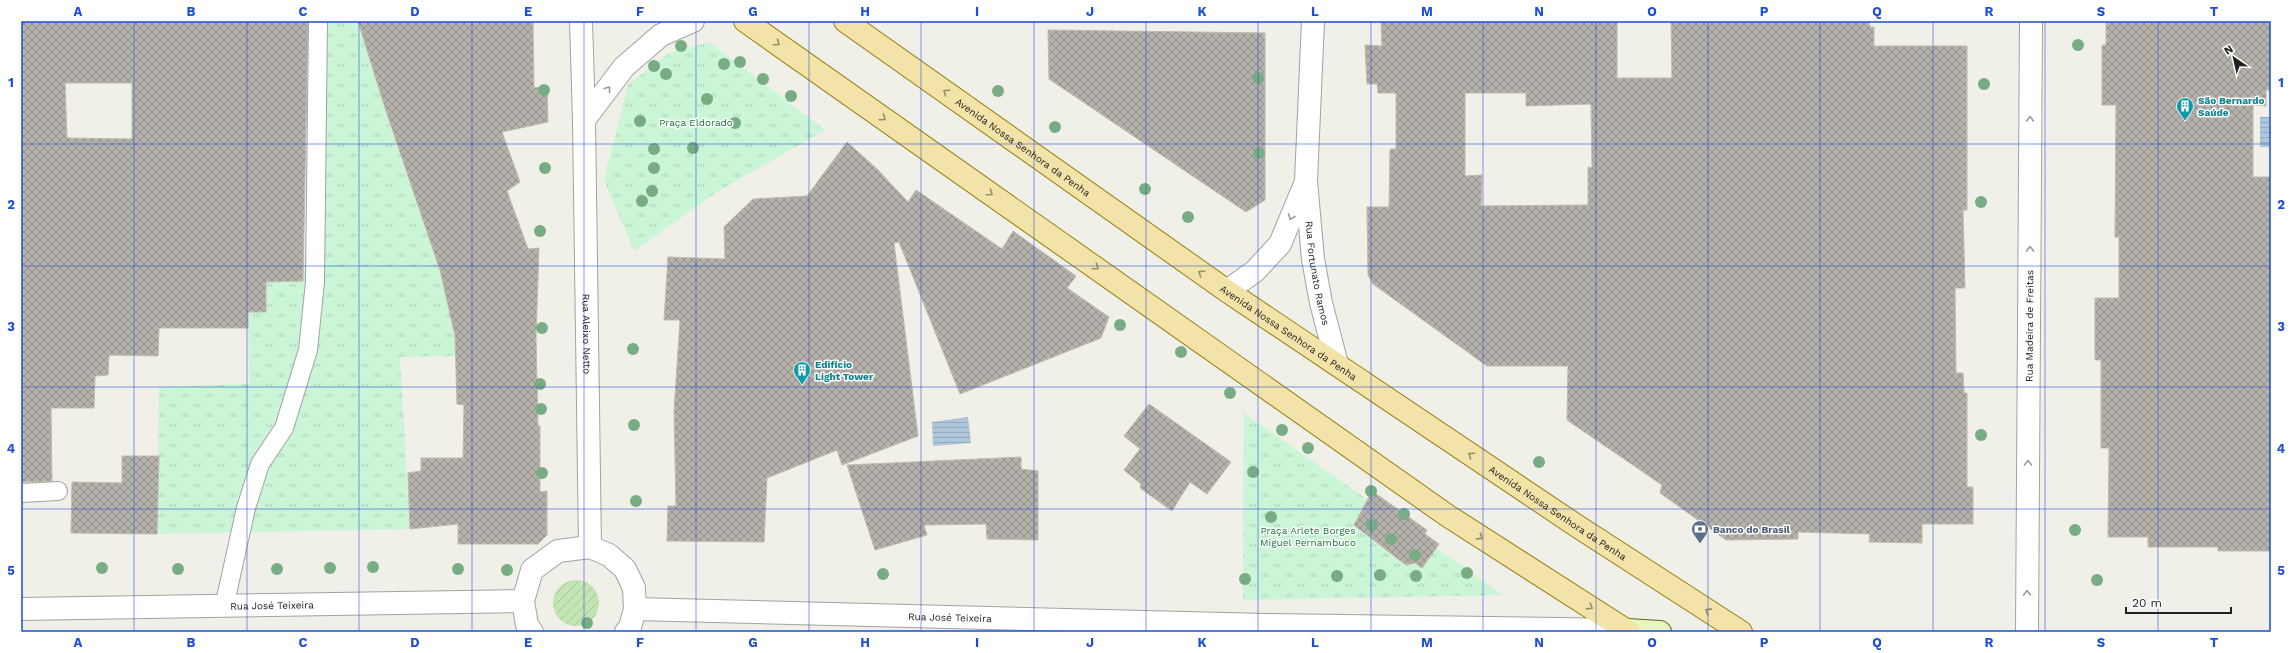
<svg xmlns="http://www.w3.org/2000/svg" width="2292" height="653" viewBox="0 0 2292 653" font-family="'Work Sans',sans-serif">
	<defs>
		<pattern id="park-tufts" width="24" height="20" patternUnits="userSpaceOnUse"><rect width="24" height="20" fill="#caf5d6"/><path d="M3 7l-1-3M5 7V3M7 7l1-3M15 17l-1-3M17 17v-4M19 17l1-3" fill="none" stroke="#add2b7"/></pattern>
		<pattern id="garden-furrows" width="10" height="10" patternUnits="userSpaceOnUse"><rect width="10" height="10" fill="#c2e5b3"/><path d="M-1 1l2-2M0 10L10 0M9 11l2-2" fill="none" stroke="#a6c49a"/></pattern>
		<pattern id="water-rules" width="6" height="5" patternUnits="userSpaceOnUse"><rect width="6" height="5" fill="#adc6da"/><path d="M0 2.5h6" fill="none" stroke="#95aabb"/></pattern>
		<pattern id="building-cross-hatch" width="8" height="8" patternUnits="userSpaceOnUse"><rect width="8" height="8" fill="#b5b2ab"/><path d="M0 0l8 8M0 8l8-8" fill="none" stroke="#93908b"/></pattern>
	</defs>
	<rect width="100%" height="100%" fill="#f0efe8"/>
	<g fill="url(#park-tufts)">
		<path d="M309 21H358C375 76 392 132 411 186 430 241 453 297 456 356L400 357 410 529 157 534 159 387 249 384 248 312 266 282 303 280 307 224Z"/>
		<path d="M709 42 825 130 717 192 634 251 604 180 628 85 669 53Z"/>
		<path d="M1244 413 1503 595 1243 600Z"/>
	</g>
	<circle fill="url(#garden-furrows)" cx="576" cy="603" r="23"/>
	<g fill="url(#water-rules)">
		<rect x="2260" y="117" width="11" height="30"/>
		<path d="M968 417 971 443 933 446 932 422Z"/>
	</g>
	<g fill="url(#building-cross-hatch)" stroke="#c1b9ac" fill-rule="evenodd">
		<path d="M21 21H308L303 281 266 282V312H248V328H159L158 356 109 355 108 375 95 376 94 408H51L52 481 21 482ZM65 83H132V139L67 138Z"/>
		<path d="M358 21H533L534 88 547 86 548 122 502 132 520 182 507 191 528 249 539 248 536 338 538 426H540V492L547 491V535L538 544H458V524L410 529 408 473 421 471V458H463L464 405 457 404 455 336 440 270 386 111Z"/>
		<path d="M1381 21H1617V78H1672L1671 21H1869L1870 27H1874V46H1967V210H1963L1965 288H1955L1956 373H1963L1964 393H1967V487H1973V524H1922V543L1869 542 1870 534 1798 532V539L1726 540 1660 493 1662 485 1567 420 1568 366H1487L1373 284 1368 275 1367 207H1389L1390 149H1396V93H1378L1377 84H1367L1365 45 1382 46ZM1465 93H1526V106L1591 104 1592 168 1588 167V205L1481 206 1482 175 1465 176Z"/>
		<path d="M2106 21H2271V90H2266V106L2253 105V177H2271V551H2218V547H2148V537H2108L2109 448H2101V360H2095V298H2119V237H2115L2116 105H2102V45H2106Z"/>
		<path d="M1048 30 1265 33V200L1246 212 1049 79Z"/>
		<path d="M847 142 877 169 908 202 916 190 1002 249 1013 231 1076 276 1067 288 1109 317 1101 338 960 394 899 242 894 243 918 436 842 465 837 450 767 478 764 542 667 541 668 506H676L674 411 680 320H664L668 257 725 259 724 227 753 199 807 196Z"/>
		<path d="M1149 404 1231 462 1207 494 1190 482 1172 511 1140 488 1141 484 1124 470 1140 449 1124 436Z"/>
		<path d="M122 456H159L157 534 71 533 72 482 122 483Z"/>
		<path d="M1021 457V469L1038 471V540L987 539 986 524 924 525 927 535 875 550 847 465Z"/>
		<path d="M1372 491 1427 530 1425 534 1439 544 1422 568 1415 563 1406 565 1354 525Z"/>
	</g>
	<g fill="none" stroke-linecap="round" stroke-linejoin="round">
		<g stroke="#a2a2a2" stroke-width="20">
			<g id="lane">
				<path d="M21 493 58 491"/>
				<path d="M224 607 246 508 260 464 284 428 308 350 315 282 318 21"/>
			</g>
		</g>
		<g stroke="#a2a2a2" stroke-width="24">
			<g id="street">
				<path id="s1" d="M581 21 584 120 590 547"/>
				<path id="s2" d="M1313 21 1306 181 1313 259 1321 303 1337 364"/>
				<path d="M584 120 624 67 661 35 693 21"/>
				<path d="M1227 291 1255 271 1280 244 1305 184"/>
				<path id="s3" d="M21 609 523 601"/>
				<path id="s4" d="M635 609 1265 625 1627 630"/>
				<path d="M532 632 527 625 523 601 532 570 558 551 590 547 609 555 625 569 634 588 635 609 630 627 626 632"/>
				<path id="s5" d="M2027 632 2031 21"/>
			</g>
		</g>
		<g stroke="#52700f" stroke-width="24">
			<path id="secondary" d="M1627 630 1660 632"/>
		</g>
		<g stroke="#907f0e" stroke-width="24">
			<g id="primary">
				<path d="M745 21 1448 516 1629 632"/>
				<path id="s6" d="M845 21 1227 291 1577 526 1741 632"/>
			</g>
		</g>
		<use href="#lane" stroke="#fff" stroke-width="18"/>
		<use href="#street" stroke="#fff" stroke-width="22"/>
		<use href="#secondary" stroke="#e8f4c2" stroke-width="22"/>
		<use href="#primary" stroke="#f4e3a9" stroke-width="22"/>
	</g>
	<g fill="#78ad84">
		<circle cx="2078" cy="45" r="6"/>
		<circle cx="681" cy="46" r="6"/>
		<circle cx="740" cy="62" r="6"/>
		<circle cx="724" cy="64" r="6"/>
		<circle cx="654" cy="66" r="6"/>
		<circle cx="666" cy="74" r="6"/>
		<circle cx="1258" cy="78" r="6"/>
		<circle cx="763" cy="79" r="6"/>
		<circle cx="1984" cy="84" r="6"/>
		<circle cx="544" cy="90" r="6"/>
		<circle cx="998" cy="91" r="6"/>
		<circle cx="791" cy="96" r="6"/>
		<circle cx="707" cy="99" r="6"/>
		<circle cx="640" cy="121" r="6"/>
		<circle cx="735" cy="123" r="6"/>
		<circle cx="1055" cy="127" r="6"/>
		<circle cx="693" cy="148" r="6"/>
		<circle cx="654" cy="149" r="6"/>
		<circle cx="1259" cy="153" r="6"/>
		<circle cx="545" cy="168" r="6"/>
		<circle cx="654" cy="168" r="6"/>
		<circle cx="1145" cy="189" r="6"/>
		<circle cx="652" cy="191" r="6"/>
		<circle cx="642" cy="201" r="6"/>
		<circle cx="1981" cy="202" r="6"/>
		<circle cx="1188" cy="217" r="6"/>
		<circle cx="540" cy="231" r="6"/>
		<circle cx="1120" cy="325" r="6"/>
		<circle cx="542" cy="328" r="6"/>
		<circle cx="633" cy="349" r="6"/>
		<circle cx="1181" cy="352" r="6"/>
		<circle cx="540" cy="384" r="6"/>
		<circle cx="1230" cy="393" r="6"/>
		<circle cx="541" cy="409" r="6"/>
		<circle cx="634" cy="425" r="6"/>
		<circle cx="1282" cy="430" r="6"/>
		<circle cx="1981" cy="435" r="6"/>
		<circle cx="1308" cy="448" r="6"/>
		<circle cx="1539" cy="462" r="6"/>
		<circle cx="1253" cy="472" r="6"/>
		<circle cx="542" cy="473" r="6"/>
		<circle cx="1371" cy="491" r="6"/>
		<circle cx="636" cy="501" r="6"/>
		<circle cx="1404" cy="514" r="6"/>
		<circle cx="1271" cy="517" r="6"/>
		<circle cx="1372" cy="525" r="6"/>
		<circle cx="2075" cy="530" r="6"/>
		<circle cx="1391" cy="539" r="6"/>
		<circle cx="1415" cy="555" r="6"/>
		<circle cx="373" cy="567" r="6"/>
		<circle cx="102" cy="568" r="6"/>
		<circle cx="330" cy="568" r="6"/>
		<circle cx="178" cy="569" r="6"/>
		<circle cx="277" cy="569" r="6"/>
		<circle cx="458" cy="569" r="6"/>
		<circle cx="507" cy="570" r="6"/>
		<circle cx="1467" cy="573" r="6"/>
		<circle cx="883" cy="574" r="6"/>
		<circle cx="1380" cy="575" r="6"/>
		<circle cx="1337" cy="576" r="6"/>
		<circle cx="1416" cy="576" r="6"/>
		<circle cx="1245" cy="579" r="6"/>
		<circle cx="2097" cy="580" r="6"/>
		<circle cx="587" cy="623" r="6"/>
	</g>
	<defs><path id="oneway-chevron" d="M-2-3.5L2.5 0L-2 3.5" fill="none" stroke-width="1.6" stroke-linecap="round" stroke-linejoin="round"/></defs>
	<g stroke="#958c6c">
		<use href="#oneway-chevron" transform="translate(777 43) rotate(35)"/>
		<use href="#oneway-chevron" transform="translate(946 92) rotate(-145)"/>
		<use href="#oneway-chevron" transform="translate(883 118) rotate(35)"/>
		<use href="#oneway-chevron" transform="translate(990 193) rotate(35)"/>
		<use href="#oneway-chevron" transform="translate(1096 267) rotate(35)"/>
		<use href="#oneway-chevron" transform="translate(1201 273) rotate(-145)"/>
		<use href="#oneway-chevron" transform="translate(1471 455) rotate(-146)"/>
		<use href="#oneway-chevron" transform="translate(1480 537) rotate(33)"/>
		<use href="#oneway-chevron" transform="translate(1590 607) rotate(32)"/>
		<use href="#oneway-chevron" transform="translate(1708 611) rotate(-147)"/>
	</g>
	<g stroke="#9b9b9b">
		<use href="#oneway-chevron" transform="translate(608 89) rotate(-53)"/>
		<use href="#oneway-chevron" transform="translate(2030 119) rotate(-90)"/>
		<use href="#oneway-chevron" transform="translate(1291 217) rotate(112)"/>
		<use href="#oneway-chevron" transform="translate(2030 249) rotate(-90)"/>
		<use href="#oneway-chevron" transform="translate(2028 463) rotate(-90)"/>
		<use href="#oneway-chevron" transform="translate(2027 593) rotate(-90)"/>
	</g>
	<path fill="none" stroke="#1d4ed8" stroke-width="1" stroke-opacity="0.55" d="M134 21V632M247 21V632M359 21V632M472 21V632M584 21V632M696 21V632M809 21V632M921 21V632M1034 21V632M1146 21V632M1258 21V632M1371 21V632M1483 21V632M1596 21V632M1708 21V632M1820 21V632M1933 21V632M2045 21V632M2158 21V632M21 144H2271M21 266H2271M21 387H2271M21 509H2271"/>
	<defs>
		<g id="building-pin" transform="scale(0.9)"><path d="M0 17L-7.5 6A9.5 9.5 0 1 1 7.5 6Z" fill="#0f9aa8" stroke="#fff"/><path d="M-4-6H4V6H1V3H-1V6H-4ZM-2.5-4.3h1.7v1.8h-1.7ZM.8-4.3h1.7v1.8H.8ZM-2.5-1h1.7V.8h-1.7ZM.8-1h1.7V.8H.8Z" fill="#fff"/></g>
		<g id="bank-pin" transform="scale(0.9)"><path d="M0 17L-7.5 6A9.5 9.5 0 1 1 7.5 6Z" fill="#5c6f8a" stroke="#fff"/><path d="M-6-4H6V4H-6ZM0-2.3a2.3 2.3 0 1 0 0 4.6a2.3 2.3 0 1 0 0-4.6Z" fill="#fff"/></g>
	</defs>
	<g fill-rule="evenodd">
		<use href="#building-pin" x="2185" y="106"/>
		<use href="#building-pin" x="802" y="370"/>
		<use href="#bank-pin" x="1700" y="529"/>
	</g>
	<g text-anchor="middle" stroke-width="3" stroke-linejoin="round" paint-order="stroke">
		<g font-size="10" font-weight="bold" fill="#0d838f" stroke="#fff" text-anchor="start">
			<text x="2198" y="104">São Bernardo<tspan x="2198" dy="12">Saúde</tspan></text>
			<text x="815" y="368">Edifício<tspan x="815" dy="12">Light Tower</tspan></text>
		</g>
		<g font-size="10" fill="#167732" stroke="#fff">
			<text x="696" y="126">Praça Eldorado</text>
			<text x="1308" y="534">Praça Arlete Borges<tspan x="1308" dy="12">Miguel Pernambuco</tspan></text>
		</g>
		<g font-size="10" fill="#212121" stroke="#fff">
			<text dy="4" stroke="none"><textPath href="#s6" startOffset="218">Avenida Nossa Senhora da Penha</textPath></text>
			<text dy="4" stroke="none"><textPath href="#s2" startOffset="253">Rua Fortunato Ramos</textPath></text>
			<text dy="4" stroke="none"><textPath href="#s5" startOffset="306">Rua Madeira de Freitas</textPath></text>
			<text dy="4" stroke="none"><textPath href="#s6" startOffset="542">Avenida Nossa Senhora da Penha</textPath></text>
			<text dy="4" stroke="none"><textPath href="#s1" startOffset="313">Rua Aleixo Netto</textPath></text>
			<text dy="4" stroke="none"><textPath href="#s6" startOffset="866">Avenida Nossa Senhora da Penha</textPath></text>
			<text dy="4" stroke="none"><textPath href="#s3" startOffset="251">Rua José Teixeira</textPath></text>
			<text dy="4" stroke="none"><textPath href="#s4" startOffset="315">Rua José Teixeira</textPath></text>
		</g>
		<g font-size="10" font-weight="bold" fill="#4e5e75" stroke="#fff" text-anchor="start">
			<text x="1713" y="533">Banco do Brasil</text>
		</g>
	</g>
	<rect width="2292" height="653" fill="none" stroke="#ffffff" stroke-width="44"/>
	<g transform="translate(2234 58) rotate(326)" stroke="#ffffff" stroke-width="3" paint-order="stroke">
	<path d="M0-3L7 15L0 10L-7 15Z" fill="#212121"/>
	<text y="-6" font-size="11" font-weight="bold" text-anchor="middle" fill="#212121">N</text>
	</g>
	<path d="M2126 607v6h105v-6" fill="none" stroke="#212121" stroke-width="2"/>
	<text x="2132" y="607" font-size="12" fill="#212121" stroke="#ffffff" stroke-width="3" paint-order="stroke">20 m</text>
	<rect x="22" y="22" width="2248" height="609" fill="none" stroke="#1d4ed8" stroke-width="1.5"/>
	<g font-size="13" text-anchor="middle" font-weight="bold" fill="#1d4ed8">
		<text x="78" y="16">A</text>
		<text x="191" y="16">B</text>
		<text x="303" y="16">C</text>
		<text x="415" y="16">D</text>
		<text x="528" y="16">E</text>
		<text x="640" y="16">F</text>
		<text x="753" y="16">G</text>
		<text x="865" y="16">H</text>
		<text x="977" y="16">I</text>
		<text x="1090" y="16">J</text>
		<text x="1202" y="16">K</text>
		<text x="1315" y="16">L</text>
		<text x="1427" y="16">M</text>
		<text x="1539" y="16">N</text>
		<text x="1652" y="16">O</text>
		<text x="1764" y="16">P</text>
		<text x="1877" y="16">Q</text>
		<text x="1989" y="16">R</text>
		<text x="2101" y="16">S</text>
		<text x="2214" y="16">T</text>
		<text x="11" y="87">1</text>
		<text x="2281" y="87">1</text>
		<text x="11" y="209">2</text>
		<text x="2281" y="209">2</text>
		<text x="11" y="331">3</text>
		<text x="2281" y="331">3</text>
		<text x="11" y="453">4</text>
		<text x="2281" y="453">4</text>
		<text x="11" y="575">5</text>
		<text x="2281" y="575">5</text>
		<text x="78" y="647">A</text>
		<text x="191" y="647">B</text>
		<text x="303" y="647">C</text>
		<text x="415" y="647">D</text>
		<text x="528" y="647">E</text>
		<text x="640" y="647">F</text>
		<text x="753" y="647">G</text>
		<text x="865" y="647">H</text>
		<text x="977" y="647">I</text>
		<text x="1090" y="647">J</text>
		<text x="1202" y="647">K</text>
		<text x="1315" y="647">L</text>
		<text x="1427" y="647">M</text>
		<text x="1539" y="647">N</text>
		<text x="1652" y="647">O</text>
		<text x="1764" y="647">P</text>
		<text x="1877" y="647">Q</text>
		<text x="1989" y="647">R</text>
		<text x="2101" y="647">S</text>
		<text x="2214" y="647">T</text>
	</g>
</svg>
